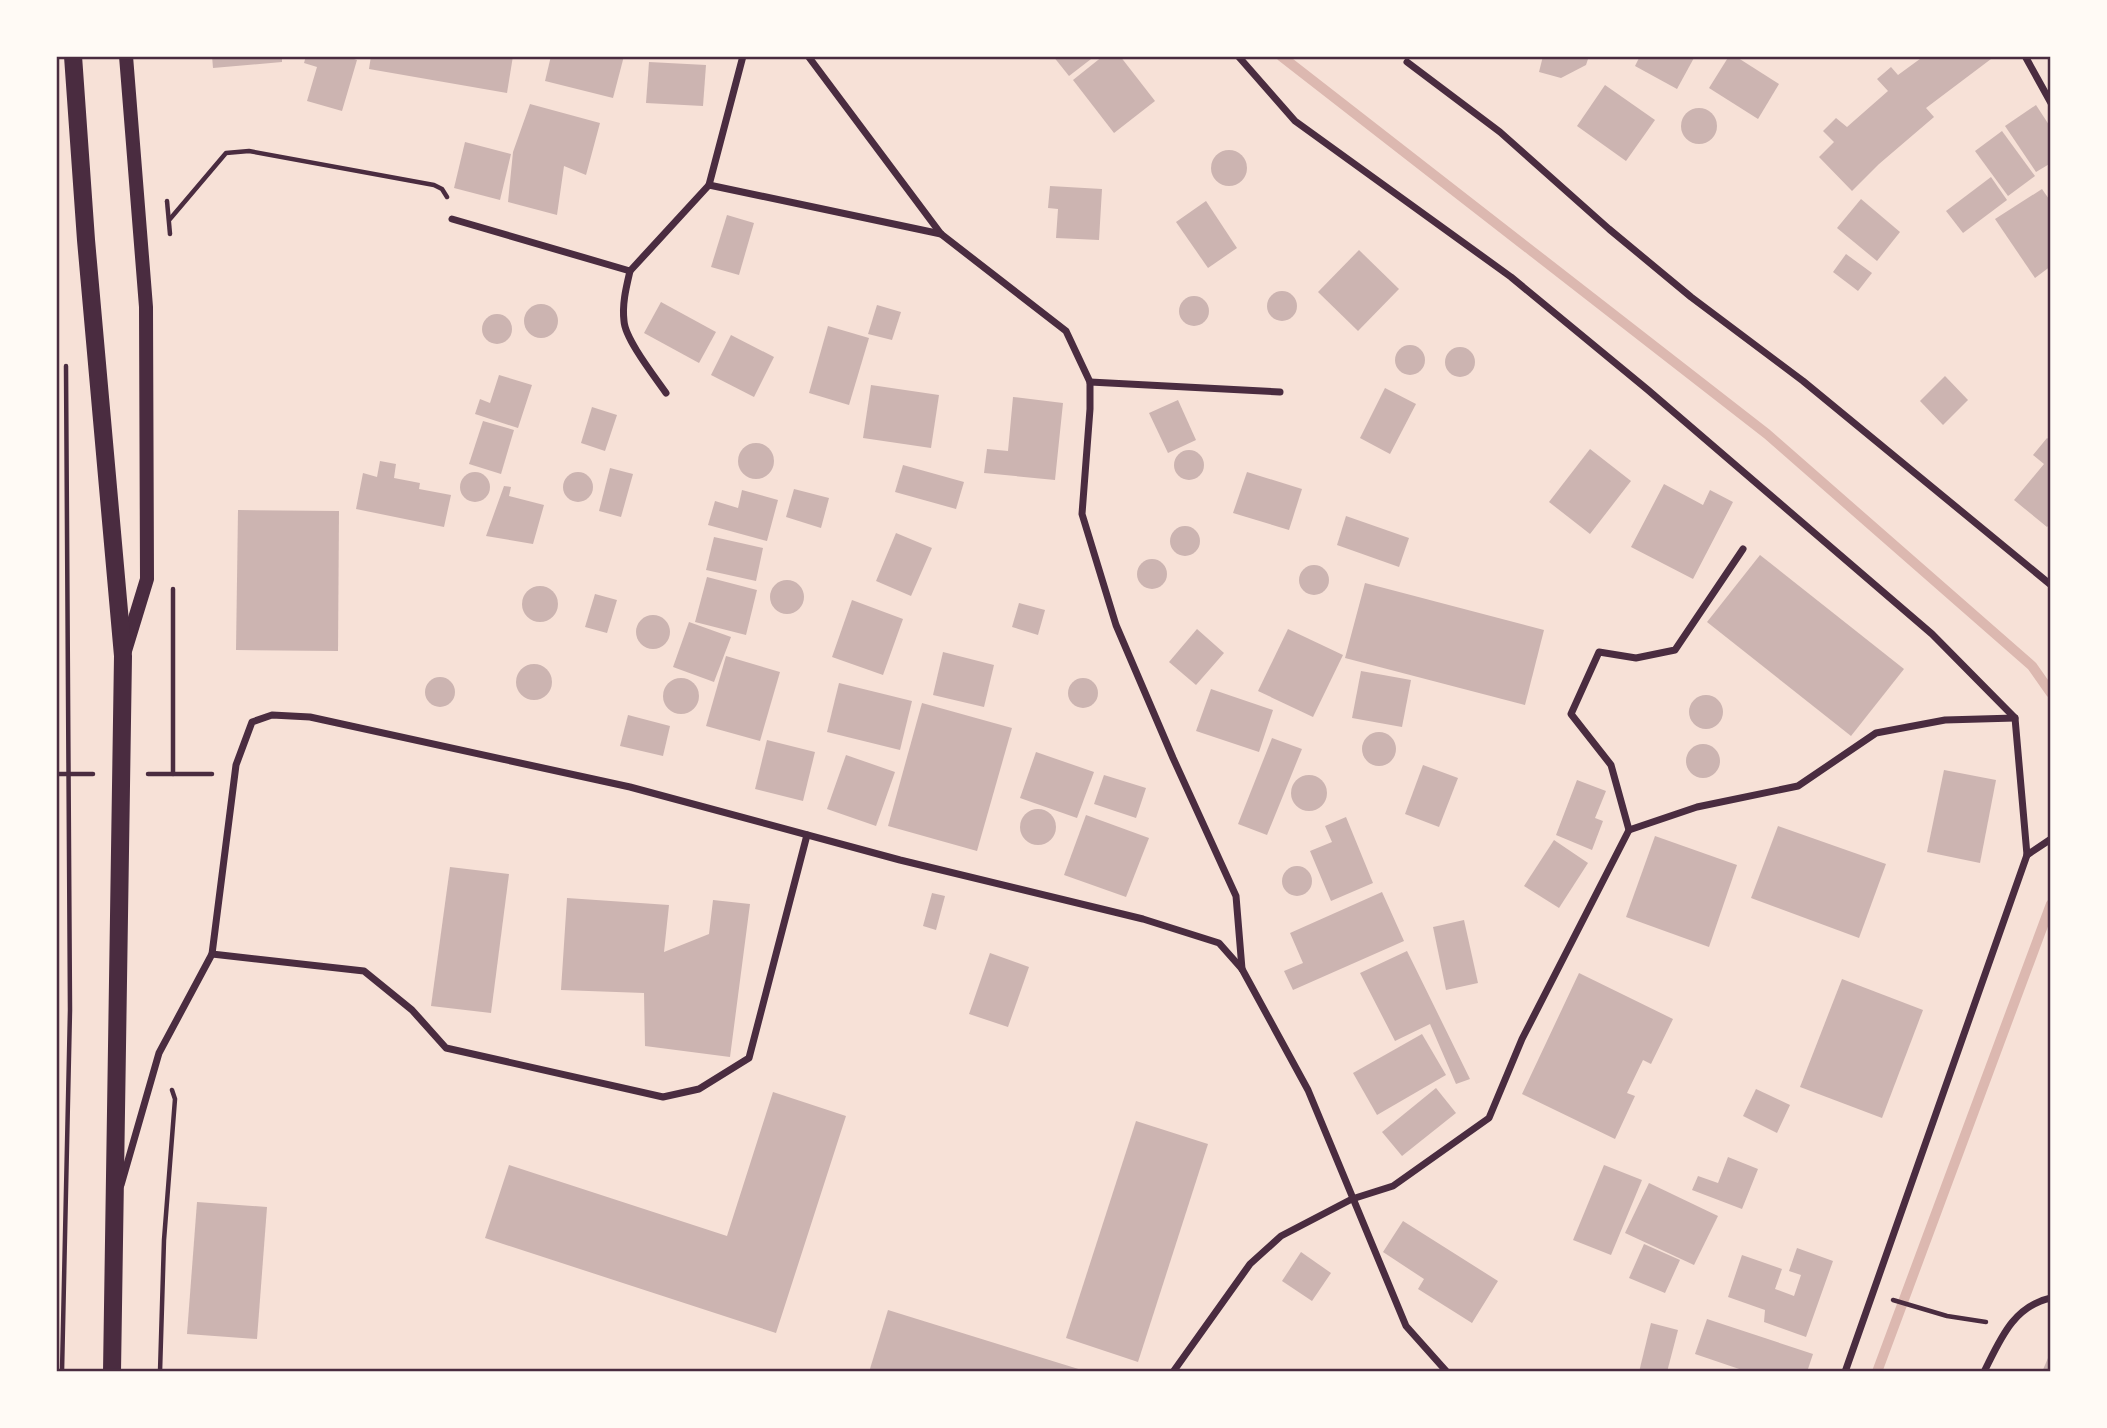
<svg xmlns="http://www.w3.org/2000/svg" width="2107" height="1428" viewBox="0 0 2107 1428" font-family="Barlow,sans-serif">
	<rect width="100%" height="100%" fill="#f7e1d7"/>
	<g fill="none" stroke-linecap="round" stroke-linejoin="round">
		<g stroke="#dcb8b0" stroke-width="10">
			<path d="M1281 56 1767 434 2032 666 2051 693"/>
			<path d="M1877 1372 2051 904"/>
		</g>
	</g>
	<g fill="#ccb4b1">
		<path d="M212 56H282V62L213 68Z"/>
		<path d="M306 56H345L357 60 342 111 307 101 317 67 304 63Z"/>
		<path d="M371 56H513L507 93 369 69Z"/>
		<path d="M551 56H624L613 98 545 81Z"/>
		<path d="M1053 56H1095L1069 76Z"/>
		<path d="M1103 56H1120L1155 101 1114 133 1073 80Z"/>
		<path d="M1543 56H1589L1586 65 1561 78 1539 72Z"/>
		<path d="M1640 56H1695L1677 89 1635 66Z"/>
		<path d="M1729 56H1735L1779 84 1758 119 1709 88Z"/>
		<path d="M1924 56H1995L1926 108 1934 117 1879 164 1852 191 1819 157 1834 142 1823 131 1836 118 1847 127 1888 91 1877 79 1891 67 1898 75Z"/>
		<path d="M649 62 706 65 703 106 646 103Z"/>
		<path d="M1605 85 1655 120 1626 161 1577 126Z"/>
		<path d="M530 104 600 123 586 175 564 166 557 215 508 202 513 152Z"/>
		<path d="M2036 105 2051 128V163L2036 172 2005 126Z"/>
		<circle cx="1699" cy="126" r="18"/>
		<path d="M2002 131 2035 176 2008 196 1975 151Z"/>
		<path d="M465 142 511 154 500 200 454 188Z"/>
		<circle cx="1229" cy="168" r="18"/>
		<path d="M1991 177 2007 200 1963 233 1946 211Z"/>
		<path d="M1050 186 1102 189 1099 240 1056 238 1058 209 1048 208Z"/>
		<path d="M2042 189 2051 202V266L2035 278 1995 219Z"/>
		<path d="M1861 199 1900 232 1877 261 1837 228Z"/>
		<path d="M1206 201 1237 248 1208 268 1176 222Z"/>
		<path d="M727 215 754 223 739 275 711 267Z"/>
		<path d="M1359 250 1399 289 1358 331 1318 292Z"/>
		<path d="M1846 254 1872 273 1858 291 1833 272Z"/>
		<circle cx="1282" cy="306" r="15"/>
		<circle cx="1194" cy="311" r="15"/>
		<path d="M661 302 716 332 699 363 644 333Z"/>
		<circle cx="541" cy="321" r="17"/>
		<path d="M877 305 901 312 892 340 868 334Z"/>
		<circle cx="497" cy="329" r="15"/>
		<path d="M828 326 869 338 849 405 809 393Z"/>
		<path d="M731 335 774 357 754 397 711 375Z"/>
		<circle cx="1410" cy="360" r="15"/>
		<circle cx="1460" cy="362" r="15"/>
		<path d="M499 375 532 385 518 428 475 414 480 399 490 403Z"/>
		<path d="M1945 376 1968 400 1943 425 1920 401Z"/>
		<path d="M871 385 939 395 931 448 863 438Z"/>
		<path d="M1385 388 1416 404 1390 454 1360 438Z"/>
		<path d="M1013 397 1063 403 1055 480 984 473 987 449 1008 451Z"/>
		<path d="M1178 400 1196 440 1168 453 1149 413Z"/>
		<path d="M592 407 617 415 605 451 581 443Z"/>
		<path d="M483 421 514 430 501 474 469 464Z"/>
		<path d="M2047 438 2051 441V523L2047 527 2014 500 2044 464 2033 455Z"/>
		<circle cx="756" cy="461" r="18"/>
		<path d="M1590 449 1631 481 1590 534 1549 502Z"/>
		<circle cx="1189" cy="465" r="15"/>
		<path d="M380 461 396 464 394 478 420 483 419 489 451 495 444 527 356 509 363 473 377 477Z"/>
		<path d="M903 465 964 482 956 509 895 492Z"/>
		<path d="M610 468 633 474 621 517 599 511Z"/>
		<circle cx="578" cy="487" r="15"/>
		<circle cx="475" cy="487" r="15"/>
		<path d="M1247 472 1302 489 1289 530 1233 513Z"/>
		<path d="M1664 484 1703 505 1710 490 1733 502 1693 579 1631 547Z"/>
		<path d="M504 486 511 487 509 496 544 505 533 544 486 536Z"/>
		<path d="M794 489 829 498 821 528 786 517Z"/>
		<path d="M742 490 778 500 767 541 708 525 715 501 738 508Z"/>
		<path d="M238 510 339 511 338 651 236 650Z"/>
		<path d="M1346 516 1409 538 1399 567 1337 545Z"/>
		<circle cx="1185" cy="541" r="15"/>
		<path d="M896 533 932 548 911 596 876 581Z"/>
		<path d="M714 537 763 548 756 581 706 570Z"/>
		<path d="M1760 555 1904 669 1851 736 1707 622Z"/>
		<circle cx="1152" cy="574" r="15"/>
		<circle cx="1314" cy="580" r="15"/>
		<path d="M707 577 757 590 746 635 695 622Z"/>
		<circle cx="787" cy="597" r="17"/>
		<path d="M1365 583 1544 630 1525 705 1345 658Z"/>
		<circle cx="540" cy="604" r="18"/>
		<path d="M595 594 617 600 607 633 585 627Z"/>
		<path d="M852 600 903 619 883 675 832 657Z"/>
		<path d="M1019 603 1045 610 1038 635 1012 627Z"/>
		<circle cx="653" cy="632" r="17"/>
		<path d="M689 622 731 637 714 682 673 667Z"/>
		<path d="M1197 629 1224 653 1196 685 1169 662Z"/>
		<path d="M1288 629 1343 655 1313 717 1258 691Z"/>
		<path d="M943 652 994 665 984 707 933 695Z"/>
		<path d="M726 656 780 672 760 741 706 726Z"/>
		<circle cx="534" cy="682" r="18"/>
		<path d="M1361 671 1411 680 1402 727 1352 718Z"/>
		<circle cx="440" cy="692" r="15"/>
		<circle cx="1083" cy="693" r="15"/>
		<circle cx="681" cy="696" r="18"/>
		<path d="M839 683 912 701 900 750 827 732Z"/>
		<path d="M1211 689 1273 710 1259 752 1196 731Z"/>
		<circle cx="1706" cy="712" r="17"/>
		<path d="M922 703 1012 728 977 851 888 826Z"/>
		<path d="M628 715 670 726 663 756 620 746Z"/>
		<circle cx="1379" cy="749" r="17"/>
		<path d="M1272 738 1302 749 1267 835 1238 824Z"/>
		<path d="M767 740 815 752 803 801 755 789Z"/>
		<circle cx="1703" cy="761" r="17"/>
		<path d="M1036 752 1094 772 1077 818 1020 798Z"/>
		<path d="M846 755 895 772 876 826 827 809Z"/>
		<path d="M1423 765 1458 778 1439 827 1405 814Z"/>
		<path d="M1944 770 1996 780 1980 863 1927 852Z"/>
		<path d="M1104 775 1146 788 1136 818 1094 804Z"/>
		<circle cx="1309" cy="793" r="18"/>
		<path d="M1577 780 1606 791 1595 818 1603 821 1592 850 1556 835Z"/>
		<circle cx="1038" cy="827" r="18"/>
		<path d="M1086 815 1149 838 1126 897 1064 875Z"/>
		<path d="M1346 817 1373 883 1331 901 1310 851 1332 842 1325 826Z"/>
		<path d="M1778 826 1886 864 1859 938 1751 898Z"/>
		<path d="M1655 836 1737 865 1709 947 1626 917Z"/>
		<path d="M1554 840 1588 863 1559 908 1524 886Z"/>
		<circle cx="1297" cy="881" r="15"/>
		<path d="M450 867 509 874 491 1013 431 1006Z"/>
		<path d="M1382 892 1404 941 1293 990 1284 971 1303 963 1290 933Z"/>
		<path d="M932 893 945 896 936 930 923 926Z"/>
		<path d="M567 898 669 905 664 952 709 934 713 900 750 904 730 1057 645 1046 644 993 561 990Z"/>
		<path d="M1464 920 1478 983 1446 990 1433 927Z"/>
		<path d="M1407 951 1470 1079 1456 1084 1430 1024 1395 1041 1360 973Z"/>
		<path d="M990 953 1029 967 1008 1027 969 1014Z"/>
		<path d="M1579 973 1673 1019 1651 1064 1643 1060 1627 1093 1635 1096 1615 1139 1522 1094Z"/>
		<path d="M1842 979 1923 1010 1882 1118 1800 1087Z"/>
		<path d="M1422 1034 1446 1075 1377 1115 1353 1073Z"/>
		<path d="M1436 1088 1456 1113 1402 1156 1382 1132Z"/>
		<path d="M1756 1089 1790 1105 1777 1133 1743 1116Z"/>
		<path d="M773 1092 846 1116 776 1333 485 1238 509 1165 727 1236Z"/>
		<path d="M1136 1121 1208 1144 1138 1362 1066 1338Z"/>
		<path d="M1728 1157 1758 1169 1742 1209 1692 1190 1698 1176 1718 1183Z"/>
		<path d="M1604 1165 1642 1180 1611 1255 1573 1240Z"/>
		<path d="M1649 1183 1718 1216 1694 1265 1625 1233Z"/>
		<path d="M197 1202 267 1207 257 1339 187 1334Z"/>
		<path d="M1403 1221 1498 1281 1472 1323 1418 1289 1424 1279 1383 1252Z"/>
		<path d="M1644 1244 1680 1260 1665 1293 1629 1278Z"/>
		<path d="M1797 1248 1833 1261 1806 1337 1764 1322 1765 1310 1728 1297 1742 1255 1782 1269 1775 1289 1794 1296 1801 1275 1789 1271Z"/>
		<path d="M1301 1252 1331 1273 1312 1301 1282 1281Z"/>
		<path d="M888 1310 1085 1371V1372H869Z"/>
		<path d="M1707 1319 1813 1354 1807 1372H1748L1695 1354Z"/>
		<path d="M1651 1323 1678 1330 1667 1372H1639Z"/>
		<path d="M2051 1351V1372H2042Z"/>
	</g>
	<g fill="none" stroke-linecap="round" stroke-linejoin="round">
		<g stroke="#4a2c40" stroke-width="4.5">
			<path d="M167 201 170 234"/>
			<path d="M170 219 226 153 249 151 434 185 442 189 447 197"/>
			<path d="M56 774H93"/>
			<path d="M148 774H212"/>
			<path d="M173 774V589"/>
			<path d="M1893 1300 1947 1316 1986 1322"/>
			<path d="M62 1372 70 1010 66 366"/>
			<path d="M160 1372 164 1240 175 1099 172 1090"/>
		</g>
		<g stroke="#4a2c40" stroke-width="7">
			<path d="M808 56 941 234 1066 331 1090 382V409L1082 514 1116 625 1173 758 1236 896 1242 969"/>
			<path d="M1238 56 1295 121 1511 277 1648 390 1932 634 2015 718 2027 855 1845 1372"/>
			<path d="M2025 56 2051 103"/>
			<path d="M1407 62 1500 132 1609 229 1691 297 1803 381 2051 585"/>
			<path d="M709 185 743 56"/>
			<path d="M452 219 630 271 709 185 941 234"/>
			<path d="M630 271C626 288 622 304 624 321 625 339 655 377 666 393"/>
			<path d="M1090 382 1280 392"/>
			<path d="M1629 830 1697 807 1798 786 1876 733 1945 720 2015 718"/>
			<path d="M2027 855 2051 839"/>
			<path d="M212 954 364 971 412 1010 446 1048 663 1097 699 1089 749 1058 807 835"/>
			<path d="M121 1185 159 1053 212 954 236 765 252 722 272 715 310 717 630 787 900 860 1143 919 1219 943 1242 969 1308 1090 1406 1326 1447 1372"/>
			<path d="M1173 1372 1250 1264 1281 1236 1352 1199 1393 1186 1489 1118 1522 1039 1629 830 1611 765 1571 714 1599 652 1636 658 1675 650 1743 549"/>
			<path d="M1984 1372C2000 1340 2013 1306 2051 1298"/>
		</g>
		<path stroke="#4a2c40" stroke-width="14" d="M125 651 147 579 146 307 126 56"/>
		<path stroke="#4a2c40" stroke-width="18" d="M73 56 86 240 123 656 112 1372"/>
	</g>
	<rect width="2107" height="1428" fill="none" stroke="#fffaf5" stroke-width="116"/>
	<rect x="58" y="58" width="1991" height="1312" fill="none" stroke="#4a2c40" stroke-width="2.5"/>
</svg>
